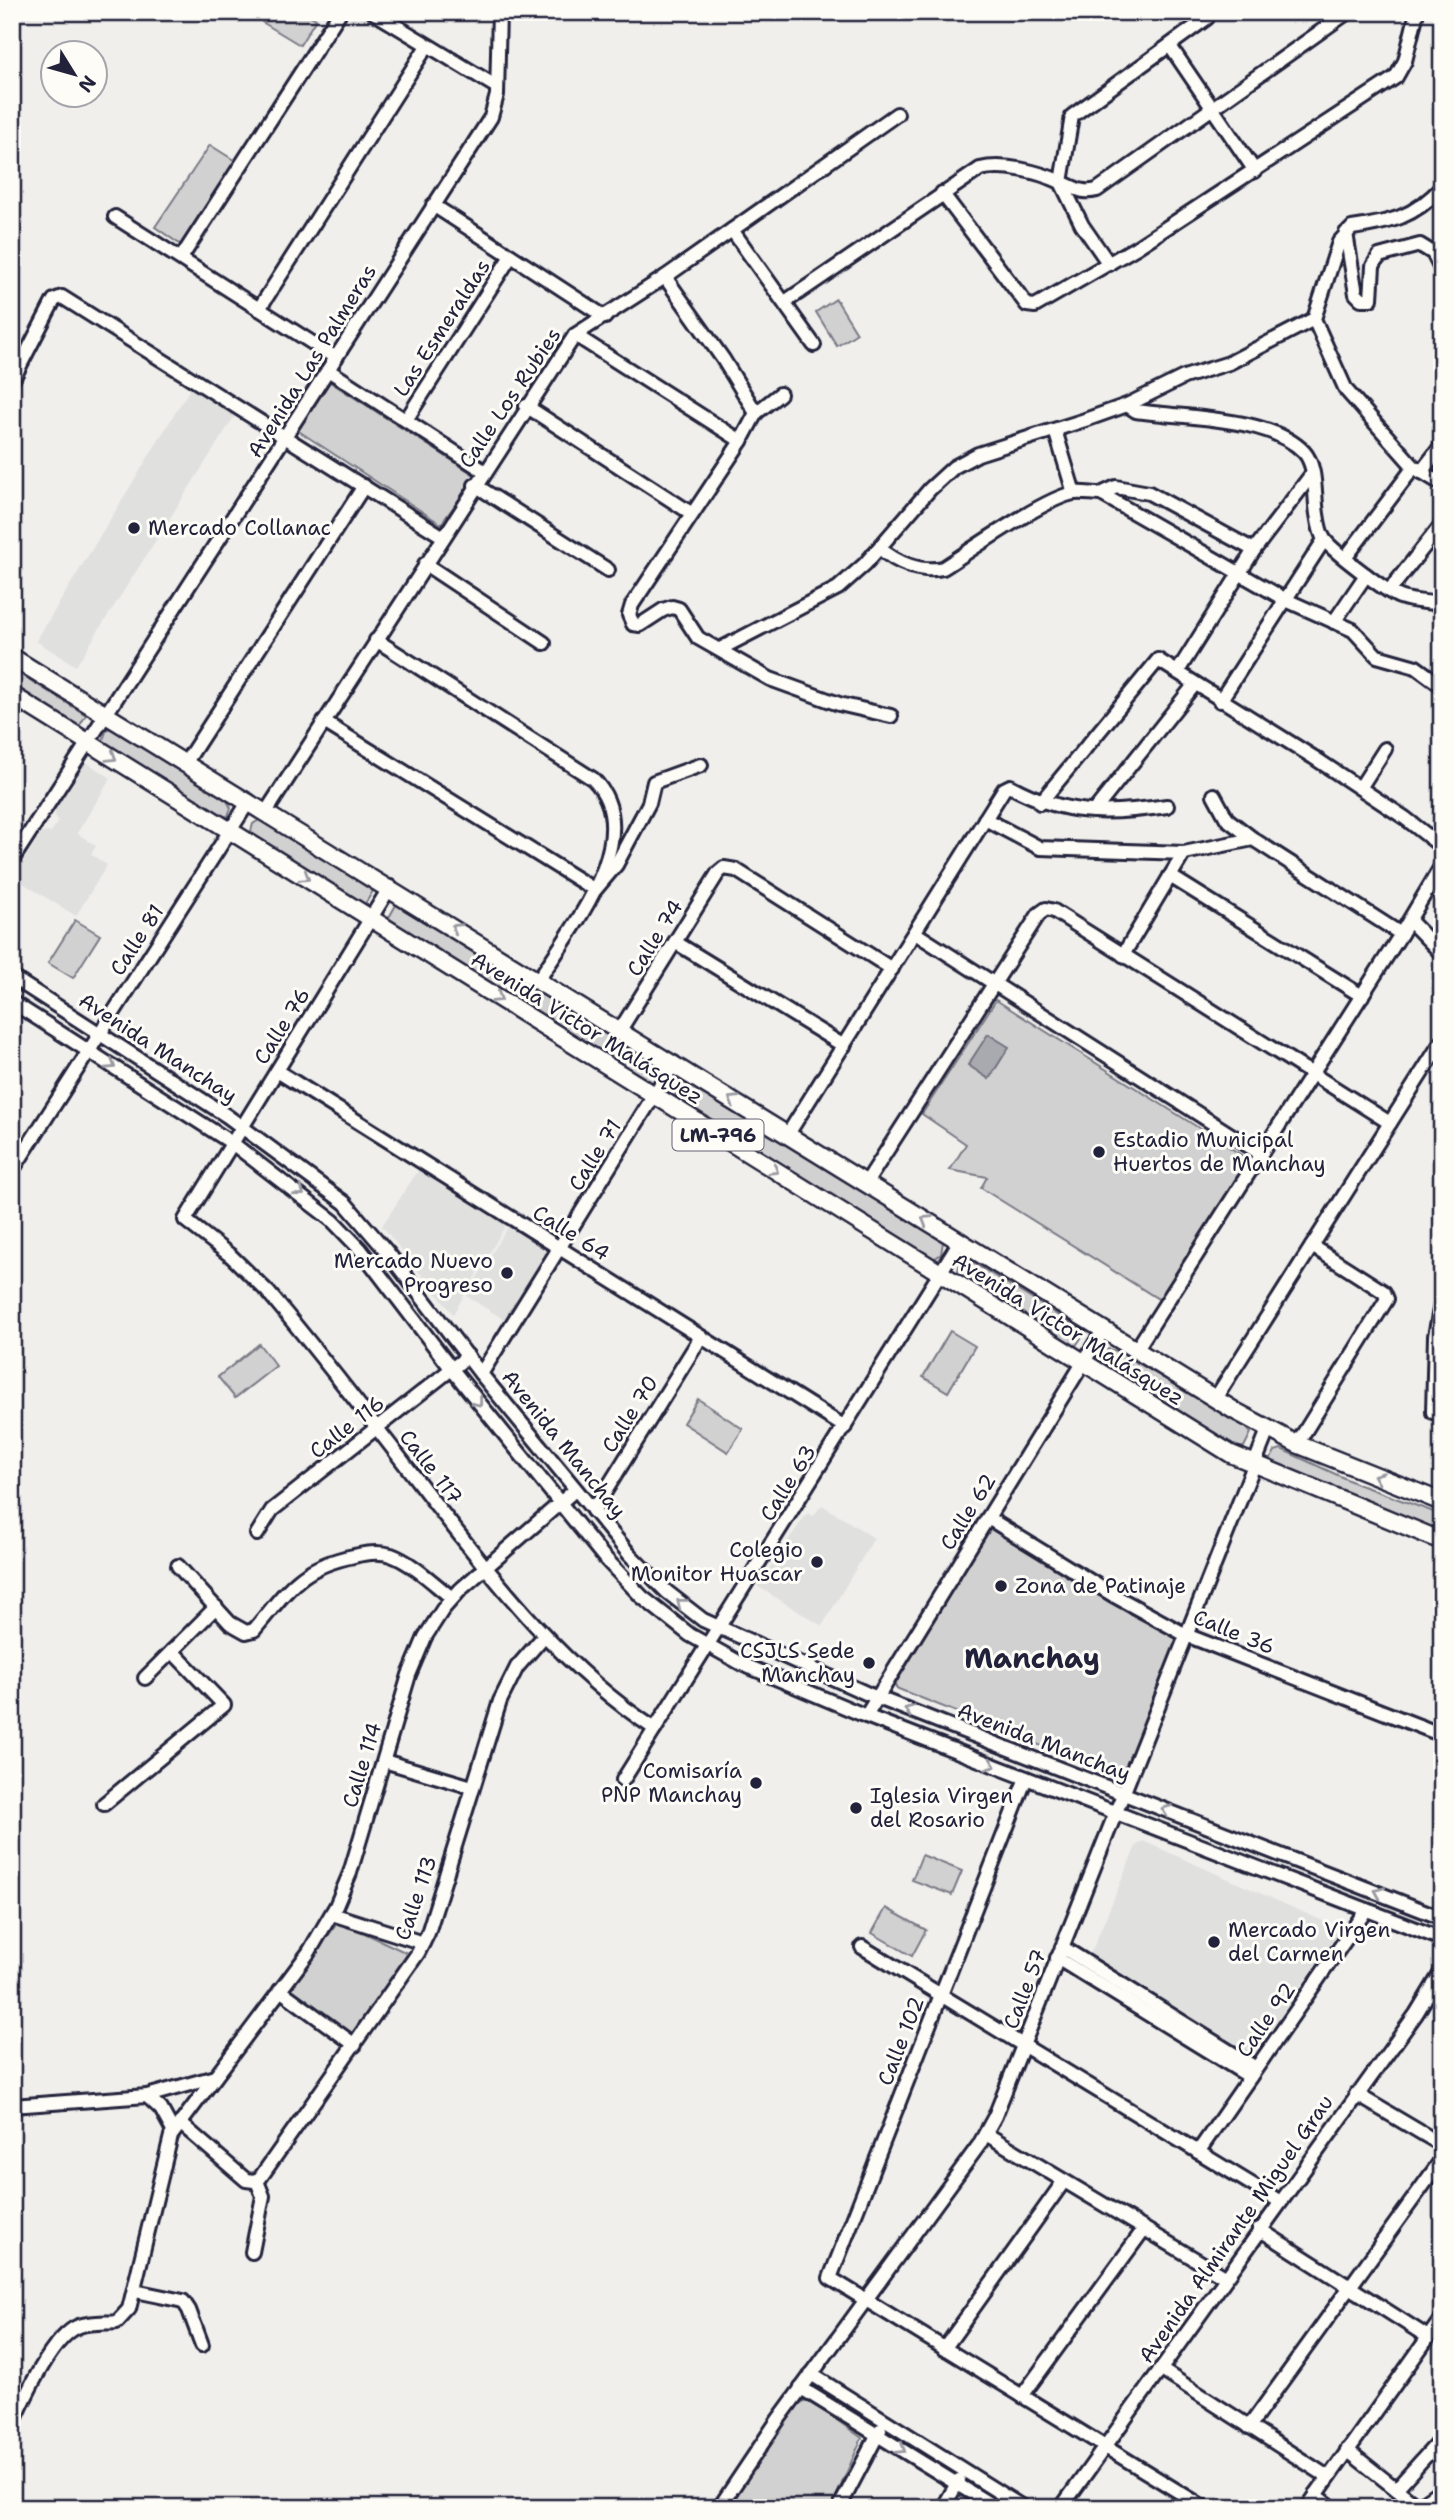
<svg xmlns="http://www.w3.org/2000/svg" width="1454" height="2520" viewBox="0 0 1454 2520" font-family="'Shantell Sans',sans-serif">
	<rect width="100%" height="100%" fill="#f0efec"/>
	<filter id="ink" filterUnits="userSpaceOnUse"><feTurbulence type="fractalNoise" baseFrequency=".0143" numOctaves="2"/><feDisplacementMap in="SourceGraphic" scale="14" xChannelSelector="R" yChannelSelector="G"/><feConvolveMatrix kernelMatrix="1 2 1 2 8 2 1 2 1" color-interpolation-filters="sRGB"/></filter>
	<g filter="url(#ink)">
		<g fill="#e0e0df">
			<path d="M191 387 236 414 76 666 36 641Z"/>
			<path d="M86 762 111 778 77 833 96 846 91 854 107 865 76 916 13 877 41 833 51 832 58 822 54 812Z"/>
			<path d="M419 1169 506 1225 453 1314 382 1226Z"/>
			<path d="M509 1225 548 1249 505 1320 466 1296Z"/>
			<path d="M822 1505 874 1538 822 1626 757 1586 807 1513 813 1516Z"/>
			<path d="M1143 1841 1341 1929 1251 2058 1090 1955 1136 1846Z"/>
		</g>
		<g fill="#d2d1d1" stroke="#7a7a86" stroke-width="2">
			<path d="M268 12H304L316 19 300 45 262 22Z"/>
			<path d="M210 145 237 162 181 245 155 227Z"/>
			<path d="M836 299 857 333 837 346 816 312Z"/>
			<path d="M330 382 476 476 441 524 297 430Z"/>
			<path d="M12 669 86 715 77 730 12 692Z"/>
			<path d="M116 728 226 799 231 808 228 816 217 817 107 745 103 740 107 729Z"/>
			<path d="M259 820H263L373 891 363 907 255 837 251 831 253 824Z"/>
			<path d="M396 905 661 1068 651 1086 387 921Z"/>
			<path d="M75 920 100 935 73 978 48 963Z"/>
			<path d="M996 1000 1248 1159 1160 1300 981 1188 987 1177 950 1170 966 1144 922 1114Z"/>
			<path d="M684 1081 693 1083 943 1242 941 1254 931 1261 679 1101 674 1092Z"/>
			<path d="M969 1260 1085 1332 1073 1350 957 1274 960 1263Z"/>
			<path d="M950 1331 975 1346 948 1392 923 1377Z"/>
			<path d="M259 1344 276 1366 235 1398 218 1377Z"/>
			<path d="M1108 1349 1117 1351 1244 1425 1251 1433 1244 1447H1235L1098 1363 1100 1356Z"/>
			<path d="M698 1399 743 1429 728 1452 683 1423Z"/>
			<path d="M1281 1449 1357 1484 1442 1515V1535L1269 1462 1275 1451Z"/>
			<path d="M991 1527 1128 1613 1179 1638 1122 1778 896 1688V1683Z"/>
			<path d="M922 1855 962 1871 952 1895 912 1880Z"/>
			<path d="M886 1908 926 1930 912 1956 872 1933Z"/>
			<path d="M339 1921 409 1954 353 2039 289 1989Z"/>
			<path d="M807 2399 862 2438 831 2508H725L792 2409Z"/>
		</g>
		<path fill="#a9a9b0" stroke="#737381" stroke-width="2" d="M988 1034 1009 1047 989 1079 968 1065Z"/>
		<g fill="none" stroke-linecap="round" stroke-linejoin="round">
			<g stroke="#22223b" stroke-width="18">
				<g id="minor">
					<path d="M373 12 497 87"/>
					<path d="M1170 46 1255 171"/>
					<path d="M1442 187C1413 218 1391 222 1352 228L1339 242 1314 319 1346 390 1414 467 1442 484"/>
					<path d="M942 193 1027 305 1035 306 1137 247 1396 77 1405 61 1417 12"/>
					<path d="M433 205 605 317"/>
					<path d="M115 217 336 358"/>
					<path d="M732 230 814 345"/>
					<path d="M1346 233 1356 294 1361 299H1371L1373 266 1379 256 1420 245 1433 253 1442 271"/>
					<path d="M181 258 340 12"/>
					<path d="M1109 264 1082 225 1061 182 1072 116 1207 18"/>
					<path d="M665 277 723 359 756 413"/>
					<path d="M785 302 980 169C1004 163 1039 172 1061 182 1075 188 1082 194 1097 190L1348 12"/>
					<path d="M259 309 427 46"/>
					<path d="M575 335 741 441"/>
					<path d="M328 370 484 471"/>
					<path d="M12 381 54 300 62 297 442 536"/>
					<path d="M780 394 756 413 741 441 632 605 629 615 633 624 640 625 663 610 672 607 679 609 698 638 770 679 839 704 891 716"/>
					<path d="M1127 405 1136 411C1183 418 1270 416 1304 452 1317 466 1314 496 1317 514 1318 521 1320 533 1324 539 1330 549 1388 593 1400 597 1412 602 1428 602 1442 604"/>
					<path d="M526 406 691 513"/>
					<path d="M406 420 511 256"/>
					<path d="M1055 430 1074 493"/>
					<path d="M1421 472 1442 445"/>
					<path d="M475 485 608 570"/>
					<path d="M1101 494 1116 487 1149 493 1254 550"/>
					<path d="M880 548C896 563 921 573 943 568 971 550 1045 498 1074 493 1083 492 1093 494 1101 494L1286 600 1353 630 1377 656 1416 667 1442 686"/>
					<path d="M1346 557 1414 467"/>
					<path d="M425 564 544 643"/>
					<path d="M1389 591 1442 524"/>
					<path d="M1334 622 1366 575"/>
					<path d="M376 640 593 779C648 835 571 929 539 979"/>
					<path d="M720 649 838 588 865 564 930 489 954 467 978 454 1085 420 1127 405 1184 377 1229 363 1314 319"/>
					<path d="M1178 671 1254 550 1312 474"/>
					<path d="M1220 701 1324 540"/>
					<path d="M324 722 595 890 616 865 649 803 654 782 701 765"/>
					<path d="M186 762 364 486"/>
					<path d="M1360 788 1385 749"/>
					<path d="M1214 795 1227 819 1253 839"/>
					<path d="M1040 803 1158 660 1313 757 1405 818 1442 847"/>
					<path d="M1094 811 1195 684"/>
					<path d="M266 812 575 335 665 277 897 114"/>
					<path d="M985 819 1040 848 1184 853 1253 839 1401 934"/>
					<path d="M12 860 491 117 497 95 499 12"/>
					<path d="M1170 876 1362 996"/>
					<path d="M390 887 185 1220 231 1256 268 1292C324 1358 377 1428 430 1497 497 1583 563 1669 655 1729"/>
					<path d="M1410 921 1442 954"/>
					<path d="M915 933 1261 1154"/>
					<path d="M675 942 844 1046"/>
					<path d="M1123 955 1184 853"/>
					<path d="M12 977 227 1116 345 1203 388 1253 481 1374 630 1555 667 1592 703 1620 868 1694 1442 1918"/>
					<path d="M12 1002 232 1143 333 1221 360 1249 451 1368 603 1556 642 1597 690 1635 742 1664 866 1716 1442 1939"/>
					<path d="M620 1030 718 873 724 868 736 870 892 969"/>
					<path d="M277 1071 845 1427"/>
					<path d="M788 1134 1004 789 1010 786C1065 816 1106 815 1167 806"/>
					<path d="M12 1171 249 801"/>
					<path d="M866 1183 1039 914 1046 909 1054 911 1390 1123"/>
					<path d="M1442 1299 1435 1336 1433 1412 1442 1416"/>
					<path d="M1136 1350 1401 934 1442 865"/>
					<path d="M481 1374 674 1063"/>
					<path d="M1215 1399 1442 1041"/>
					<path d="M1297 1444 1387 1299 1384 1292 1312 1246"/>
					<path d="M593 1511 701 1337"/>
					<path d="M988 1518 1113 1595 1186 1635 1442 1735"/>
					<path d="M257 1534 272 1510 468 1356"/>
					<path d="M178 1566 230 1623 246 1632 254 1630C288 1590 299 1567 354 1556 366 1553 379 1551 391 1555 413 1563 434 1584 452 1598"/>
					<path d="M145 1678 216 1607"/>
					<path d="M866 1716 1104 1329"/>
					<path d="M384 1761 472 1787"/>
					<path d="M1026 1778 830 2278 1205 2508"/>
					<path d="M623 1780 960 1241"/>
					<path d="M104 1804 224 1705 172 1651"/>
					<path d="M332 1914 423 1943"/>
					<path d="M862 1947 1279 2201"/>
					<path d="M1062 1947 1256 2068"/>
					<path d="M1057 1958 1250 2077"/>
					<path d="M280 1990 355 2045"/>
					<path d="M1356 2094 1442 2145"/>
					<path d="M147 2096 161 2109 173 2131"/>
					<path d="M12 2106 147 2096 215 2077"/>
					<path d="M180 2123 246 2180 254 2181 260 2178 418 1953 428 1933 500 1701 517 1667 544 1636"/>
					<path d="M986 2134 1225 2277"/>
					<path d="M1198 2152 1366 1910"/>
					<path d="M1259 2229 1428 2337"/>
					<path d="M252 2252 263 2196 257 2181"/>
					<path d="M135 2291 183 2301 189 2310 202 2345"/>
					<path d="M944 2349 1064 2181"/>
					<path d="M1160 2369 1328 2477"/>
					<path d="M811 2374 1024 2508"/>
					<path d="M801 2388 996 2508"/>
					<path d="M1022 2396 1144 2229"/>
					<path d="M12 2426C23 2401 52 2336 79 2326 90 2322 105 2323 117 2322L129 2309 171 2136 309 1952 336 1906 350 1873 409 1675 425 1637 443 1609 461 1589 575 1490"/>
					<path d="M1249 2427 1442 2159"/>
					<path d="M1347 2450 1420 2508"/>
					<path d="M1396 2489 1442 2438"/>
					<path d="M1316 2495 1333 2508"/>
					<path d="M1418 2506 1442 2489"/>
					<path d="M719 2508 778 2420 979 2145 995 2116 1268 1430"/>
					<path d="M839 2508 880 2430"/>
					<path d="M943 2508 959 2480"/>
					<path d="M1061 2508 1416 2014 1442 1971"/>
					<path d="M1307 2508 1442 2318"/>
				</g>
			</g>
			<g stroke="#22223b" stroke-width="21">
				<g id="major">
					<path d="M12 657 1235 1411 1297 1444 1442 1502"/>
					<path d="M12 695 1231 1454 1442 1541"/>
				</g>
			</g>
			<use href="#minor" stroke="#fdfcf7" stroke-width="12"/>
			<use href="#major" stroke="#fdfcf7" stroke-width="16"/>
		</g>
		<defs><path id="oneway-chevron" d="M-2-3.5L2.5 0L-2 3.5" fill="none" stroke-width="1.6" stroke-linecap="round" stroke-linejoin="round" transform="scale(1.75)"/></defs>
		<g stroke="#9a9aa2">
			<use href="#oneway-chevron" transform="translate(112 757) rotate(32)"/>
			<use href="#oneway-chevron" transform="translate(305 877) rotate(32)"/>
			<use href="#oneway-chevron" transform="translate(456 928) rotate(-148)"/>
			<use href="#oneway-chevron" transform="translate(498 998) rotate(32)"/>
			<use href="#oneway-chevron" transform="translate(111 1065) rotate(33)"/>
			<use href="#oneway-chevron" transform="translate(733 1100) rotate(-148)"/>
			<use href="#oneway-chevron" transform="translate(774 1170) rotate(32)"/>
			<use href="#oneway-chevron" transform="translate(300 1192) rotate(38)"/>
			<use href="#oneway-chevron" transform="translate(926 1220) rotate(-148)"/>
			<use href="#oneway-chevron" transform="translate(478 1402) rotate(51)"/>
			<use href="#oneway-chevron" transform="translate(1378 1477) rotate(-158)"/>
			<use href="#oneway-chevron" transform="translate(681 1603) rotate(-142)"/>
			<use href="#oneway-chevron" transform="translate(909 1710) rotate(-159)"/>
			<use href="#oneway-chevron" transform="translate(991 1765) rotate(21)"/>
			<use href="#oneway-chevron" transform="translate(1166 1810) rotate(-159)"/>
			<use href="#oneway-chevron" transform="translate(1379 1892) rotate(-157)"/>
			<use href="#oneway-chevron" transform="translate(901 2449) rotate(32)"/>
		</g>
	</g>
	<g fill="#22223b" stroke="#fdfcf7" stroke-width="2.5">
		<circle cx="134" cy="528" r="7"/>
		<circle cx="1099" cy="1152" r="7"/>
		<circle cx="507" cy="1273" r="7"/>
		<circle cx="817" cy="1562" r="7"/>
		<circle cx="1001" cy="1586" r="7"/>
		<circle cx="869" cy="1663" r="7"/>
		<circle cx="756" cy="1783" r="7"/>
		<circle cx="856" cy="1808" r="7"/>
		<circle cx="1214" cy="1942" r="7"/>
	</g>
	<g text-anchor="middle" stroke-width="6" stroke-linejoin="round" paint-order="stroke">
		<rect fill="#fdfcf7" stroke="#646373" stroke-width="2" x="672.5" y="1119.5" width="91" height="31" rx="5"/>
		<g font-size="19" font-weight="bold" fill="#22223b">
			<text x="718" y="1142">LM-796</text>
		</g>
		<g font-size="21" fill="#22223b" stroke="#fdfcf7">
			<text transform="translate(442 328) rotate(-57)" y="7">Las Esmeraldas</text>
			<text transform="translate(312 361) rotate(-58)" y="7">Avenida Las Palmeras</text>
			<text transform="translate(510 398) rotate(-56)" y="7">Calle Los Rubies</text>
			<text transform="translate(655 938) rotate(-58)" y="7">Calle 74</text>
			<text transform="translate(137 940) rotate(-57)" y="7">Calle 81</text>
			<text transform="translate(282 1026) rotate(-58)" y="7">Calle 76</text>
			<text transform="translate(587 1028) rotate(32)" y="7">Avenida Victor Malásquez</text>
			<text transform="translate(158 1048) rotate(33)" y="7">Avenida Manchay</text>
			<text transform="translate(595 1155) rotate(-58)" y="7">Calle 71</text>
			<text transform="translate(571 1233) rotate(32)" y="7">Calle 64</text>
			<text transform="translate(1068 1329) rotate(32)" y="7">Avenida Victor Malásquez</text>
			<text transform="translate(630 1414) rotate(-58)" y="7">Calle 70</text>
			<text transform="translate(347 1427) rotate(-38)" y="7">Calle 116</text>
			<text transform="translate(564 1444) rotate(51)" y="7">Avenida Manchay</text>
			<text transform="translate(431 1467) rotate(52)" y="7">Calle 117</text>
			<text transform="translate(788 1483) rotate(-58)" y="7">Calle 63</text>
			<text transform="translate(968 1512) rotate(-58)" y="7">Calle 62</text>
			<text transform="translate(1234 1632) rotate(22)" y="7">Calle 36</text>
			<text transform="translate(1044 1742) rotate(21)" y="7">Avenida Manchay</text>
			<text transform="translate(362 1765) rotate(-73)" y="7">Calle 114</text>
			<text transform="translate(416 1898) rotate(-71)" y="7">Calle 113</text>
			<text transform="translate(1025 1989) rotate(-69)" y="7">Calle 57</text>
			<text transform="translate(1266 2020) rotate(-55)" y="7">Calle 92</text>
			<text transform="translate(901 2041) rotate(-69)" y="7">Calle 102</text>
			<text transform="translate(1236 2229) rotate(-55)" y="7">Avenida Almirante Miguel Grau</text>
		</g>
		<g font-size="21" fill="#22223b" stroke="#fdfcf7" text-anchor="start">
			<text x="148" y="535">Mercado Collanac</text>
			<text x="1113" y="1147">Estadio Municipal<tspan x="1113" dy="24">Huertos de Manchay</tspan></text>
			<text x="493" y="1268" text-anchor="end">Mercado Nuevo<tspan x="493" dy="24">Progreso</tspan></text>
			<text x="803" y="1557" text-anchor="end">Colegio<tspan x="803" dy="24">Monitor Huascar</tspan></text>
			<text x="1015" y="1593">Zona de Patinaje</text>
			<text x="855" y="1658" text-anchor="end">CSJLS Sede<tspan x="855" dy="24">Manchay</tspan></text>
			<text x="742" y="1778" text-anchor="end">Comisaría<tspan x="742" dy="24">PNP Manchay</tspan></text>
			<text x="870" y="1803">Iglesia Virgen<tspan x="870" dy="24">del Rosario</tspan></text>
			<text x="1228" y="1937">Mercado Virgen<tspan x="1228" dy="24">del Carmen</tspan></text>
		</g>
		<g font-size="28" font-weight="bold" fill="#22223b" stroke="#fdfcf7">
			<text x="1032" y="1668">Manchay</text>
		</g>
	</g>
	<rect width="1454" height="2520" fill="none" stroke="#fdfcf7" stroke-width="42"/>
	<rect x="21" y="21" width="1412" height="2478" fill="none" stroke="#22223b" stroke-width="2.5" filter="url(#ink)"/>
	<g transform="translate(74 74) rotate(127)"><circle r="33" fill="#fdfcf7" stroke="#a5a5ac" stroke-width="2"/>
	<path d="M0-5L12 26L0 18L-12 26Z" fill="#22223b"/>
	<text y="-10" font-size="19" font-weight="bold" text-anchor="middle" fill="#22223b">N</text>
	</g>
</svg>
